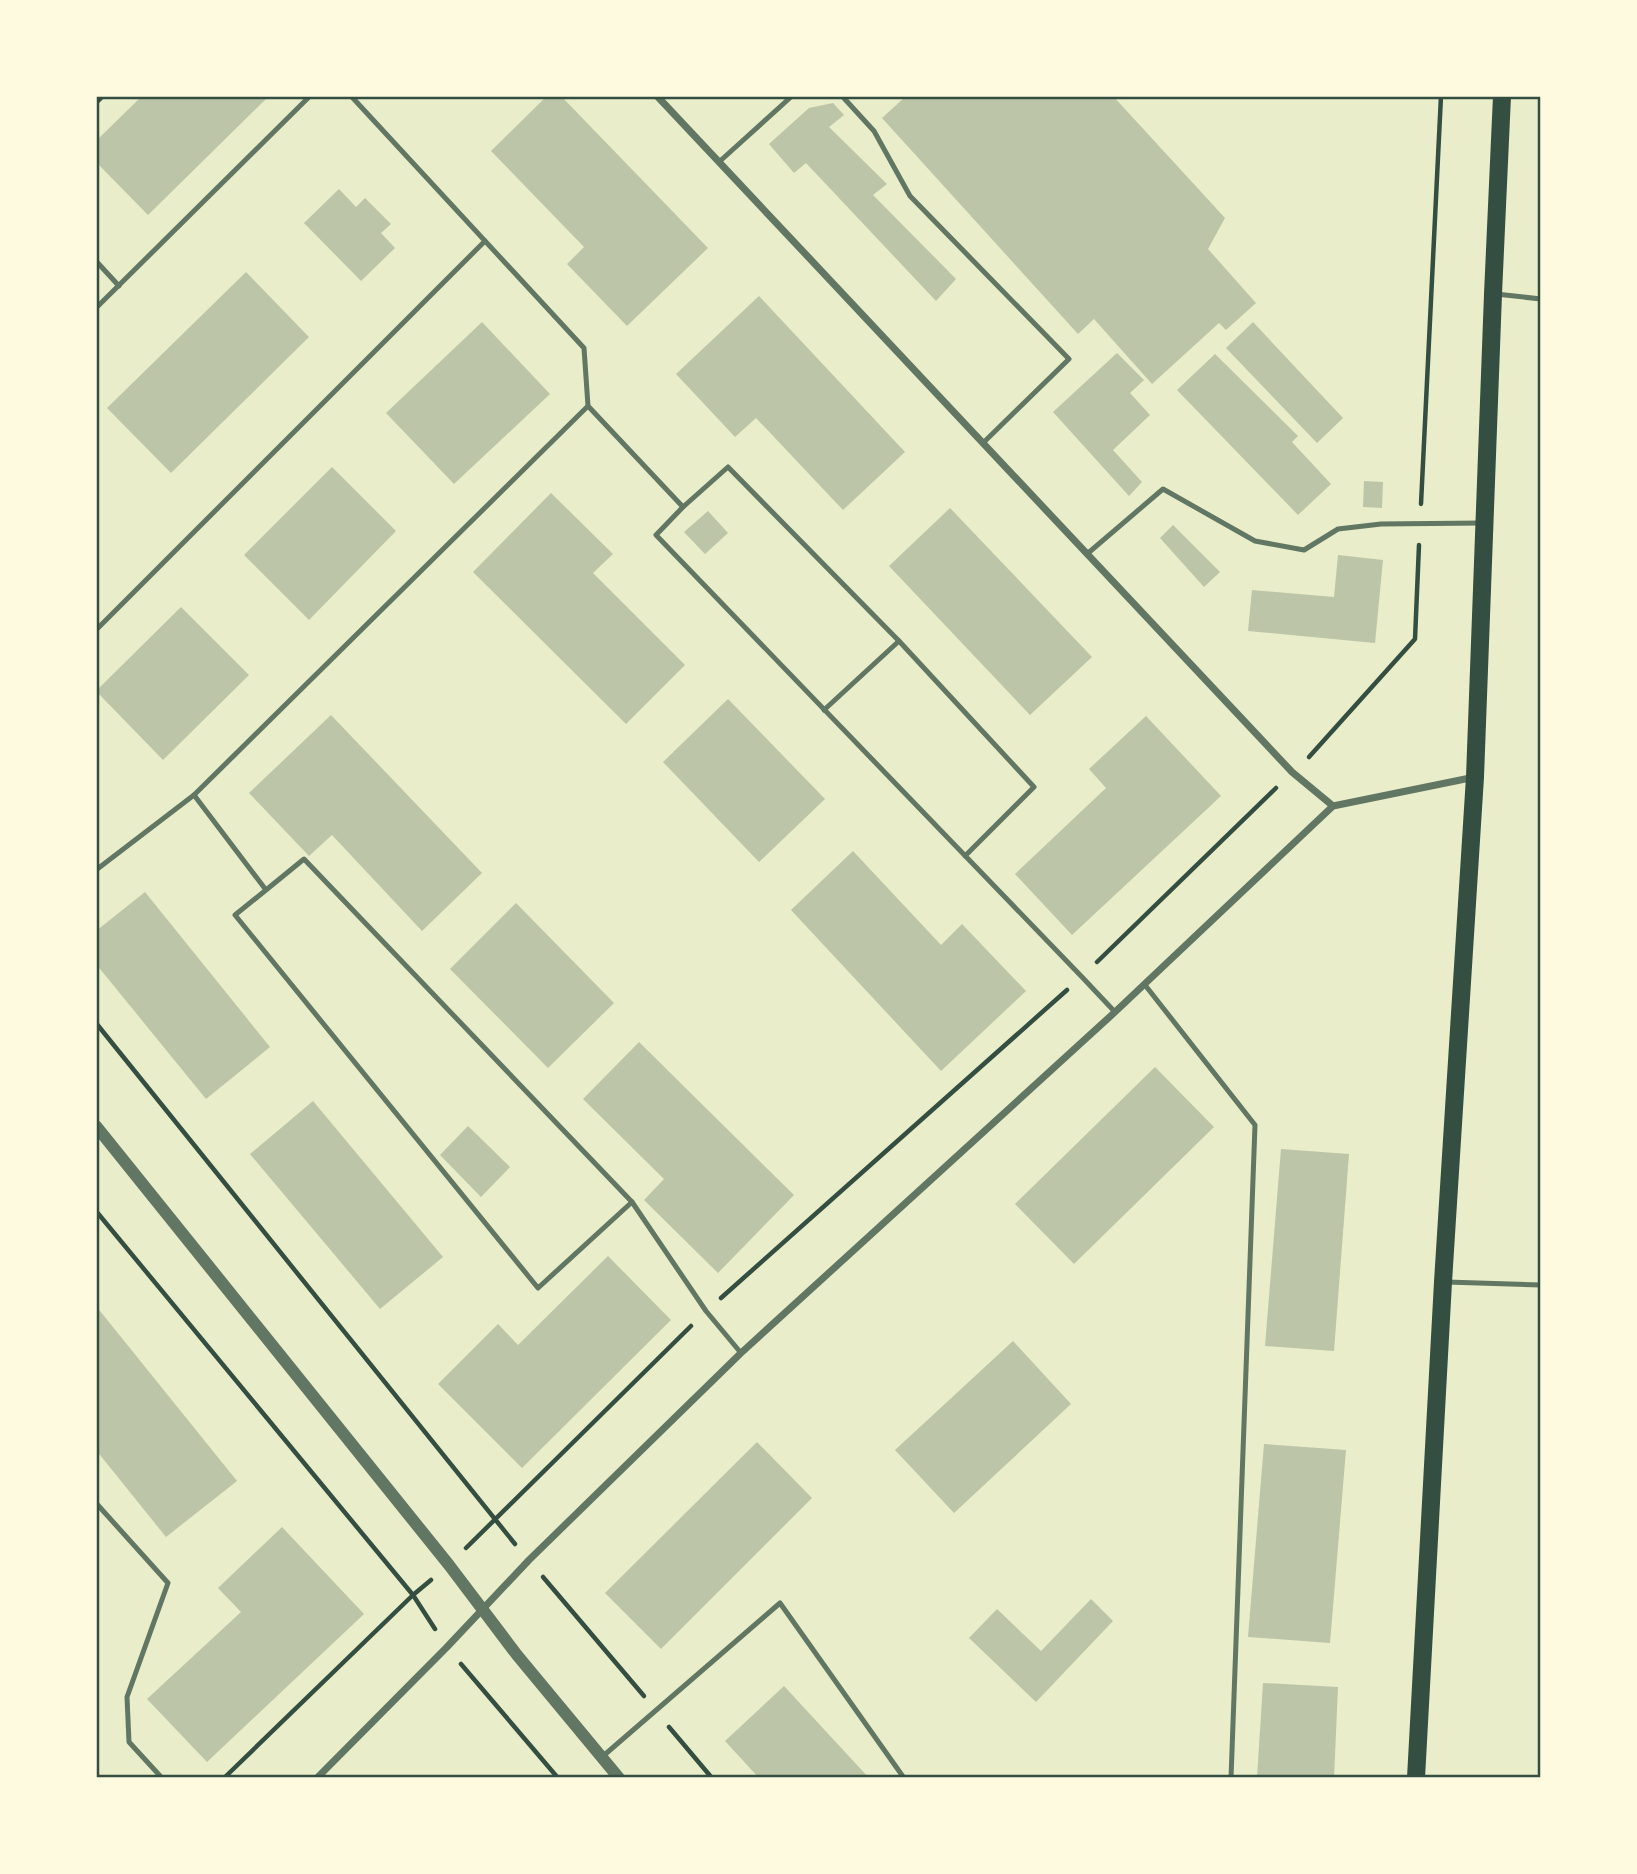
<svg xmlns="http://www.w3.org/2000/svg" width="1637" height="1874" viewBox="0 0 1637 1874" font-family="Ubuntu,sans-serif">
	<rect width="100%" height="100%" fill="#e9edc9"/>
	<g fill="#bcc5a7">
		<path d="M142 96H269L148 215 96 162V141Z"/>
		<path d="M547 96H561L708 248 627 326 567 264 584 247 491 151Z"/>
		<path d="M903 96H1113L1225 218 1208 249 1256 303 1226 330 1219 323 1152 384 1094 319 1078 334 882 118 904 98Z"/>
		<path d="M833 103 844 115 829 127 887 184 873 195 956 279 936 301 806 163 794 173 769 144 809 108Z"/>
		<path d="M339 189 356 207 365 198 391 224 381 233 395 248 361 281 304 223Z"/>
		<path d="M246 272 309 337 171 473 107 408Z"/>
		<path d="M759 296 905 452 843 510 756 418 735 437 676 374Z"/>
		<path d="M482 322 550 394 454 484 386 413Z"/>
		<path d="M1253 322 1343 418 1317 443 1226 348Z"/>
		<path d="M1117 353 1144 380 1130 393 1150 415 1113 450 1142 482 1129 496 1053 412Z"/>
		<path d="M1215 354 1298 436 1292 442 1331 484 1298 515 1177 390Z"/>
		<path d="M332 467 396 531 309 620 244 555Z"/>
		<path d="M1364 481 1383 482 1382 508 1363 507Z"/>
		<path d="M551 493 613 554 593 573 685 665 626 724 473 572Z"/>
		<path d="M950 508 1092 657 1030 715 889 566Z"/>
		<path d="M708 511 728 533 705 554 684 532Z"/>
		<path d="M1173 525 1220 572 1204 587 1160 538Z"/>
		<path d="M1338 555 1383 560 1375 643 1248 631 1252 590 1334 597Z"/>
		<path d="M181 607 249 675 163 760 96 691Z"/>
		<path d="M728 699 825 799 759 862 663 762Z"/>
		<path d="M331 715 482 873 422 931 332 835 309 856 249 793Z"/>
		<path d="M1146 716 1221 796 1072 935 1015 874 1106 788 1089 769Z"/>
		<path d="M853 851 941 945 962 924 1026 991 941 1071 791 910Z"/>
		<path d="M145 892 270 1047 206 1099 96 964V931Z"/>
		<path d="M516 903 614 1003 548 1068 450 969Z"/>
		<path d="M639 1042 794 1195 718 1273 644 1200 664 1179 583 1099Z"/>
		<path d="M1155 1067 1214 1127 1074 1264 1015 1204Z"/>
		<path d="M313 1101 443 1257 380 1309 250 1154Z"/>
		<path d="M468 1126 510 1167 481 1197 440 1155Z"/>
		<path d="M1281 1149 1349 1154 1334 1351 1265 1346Z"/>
		<path d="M608 1256 671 1320 522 1468 438 1384 498 1324 518 1345Z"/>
		<path d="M96 1306 237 1481 166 1537 96 1450Z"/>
		<path d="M1013 1341 1071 1404 954 1513 895 1450Z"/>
		<path d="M757 1442 812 1498 661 1649 605 1593Z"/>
		<path d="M1264 1444 1346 1450 1330 1643 1248 1637Z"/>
		<path d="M282 1527 364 1614 207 1762 147 1699 241 1612 218 1588Z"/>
		<path d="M1091 1599 1113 1621 1036 1702 969 1638 997 1609 1041 1651Z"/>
		<path d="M1263 1683 1338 1687 1334 1778H1257Z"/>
		<path d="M784 1686 869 1778H759L725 1741Z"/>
	</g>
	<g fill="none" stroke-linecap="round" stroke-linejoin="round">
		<g stroke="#344e41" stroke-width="4.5">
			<path d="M96 103 103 96"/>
			<path d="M1421 504 1441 96"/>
			<path d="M1309 757 1415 639 1419 545"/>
			<path d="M1097 962 1276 788"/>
			<path d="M96 1023 515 1544"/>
			<path d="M96 1211 413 1595 435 1629"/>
			<path d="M721 1298 1067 990"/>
			<path d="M466 1548 691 1326"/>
			<path d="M543 1577 644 1696"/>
			<path d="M461 1664 558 1778"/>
			<path d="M669 1727 712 1778"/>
			<path d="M224 1778 413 1595 431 1580"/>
		</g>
		<g stroke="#617663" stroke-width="5">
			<path d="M842 96 874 131 910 196 1069 359 983 443"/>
			<path d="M719 162 792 96"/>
			<path d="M96 261 119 286"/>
			<path d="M1496 294 1541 299"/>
			<path d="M96 308 310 96"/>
			<path d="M588 406 683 507"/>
			<path d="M1087 554 1163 489 1255 541 1304 550 1338 529 1381 524 1482 523"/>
			<path d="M96 630 485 241"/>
			<path d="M824 710 899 641"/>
			<path d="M194 795 266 890 235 915 538 1288 632 1202 304 859 266 890"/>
			<path d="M965 856 1034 787 899 641 728 467 683 507 656 535 1082 977 1115 1012"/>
			<path d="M96 870 194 795 588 406 584 348 351 96"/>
			<path d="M1145 985 1255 1125 1231 1778"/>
			<path d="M632 1202 706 1311 741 1353"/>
			<path d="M1446 1282 1541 1285"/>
			<path d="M96 1503 168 1583 127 1697 129 1742 162 1778"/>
			<path d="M602 1757 780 1603 904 1778"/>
		</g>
		<g stroke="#617663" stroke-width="7">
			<path d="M657 96 1292 772 1333 806"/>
			<path d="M317 1778 447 1647 529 1560 741 1353 1115 1012 1333 806 1475 777"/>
		</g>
		<path stroke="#617663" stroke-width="12" d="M96 1126 449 1565 517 1655 619 1778"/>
		<path stroke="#344e41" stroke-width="18" d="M1416 1778 1443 1282 1475 777 1493 294 1502 96"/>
	</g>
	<rect width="1637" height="1874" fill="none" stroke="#fefae0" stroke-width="196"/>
	<rect x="98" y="98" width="1441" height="1678" fill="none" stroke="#344e41" stroke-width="2.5"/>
</svg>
